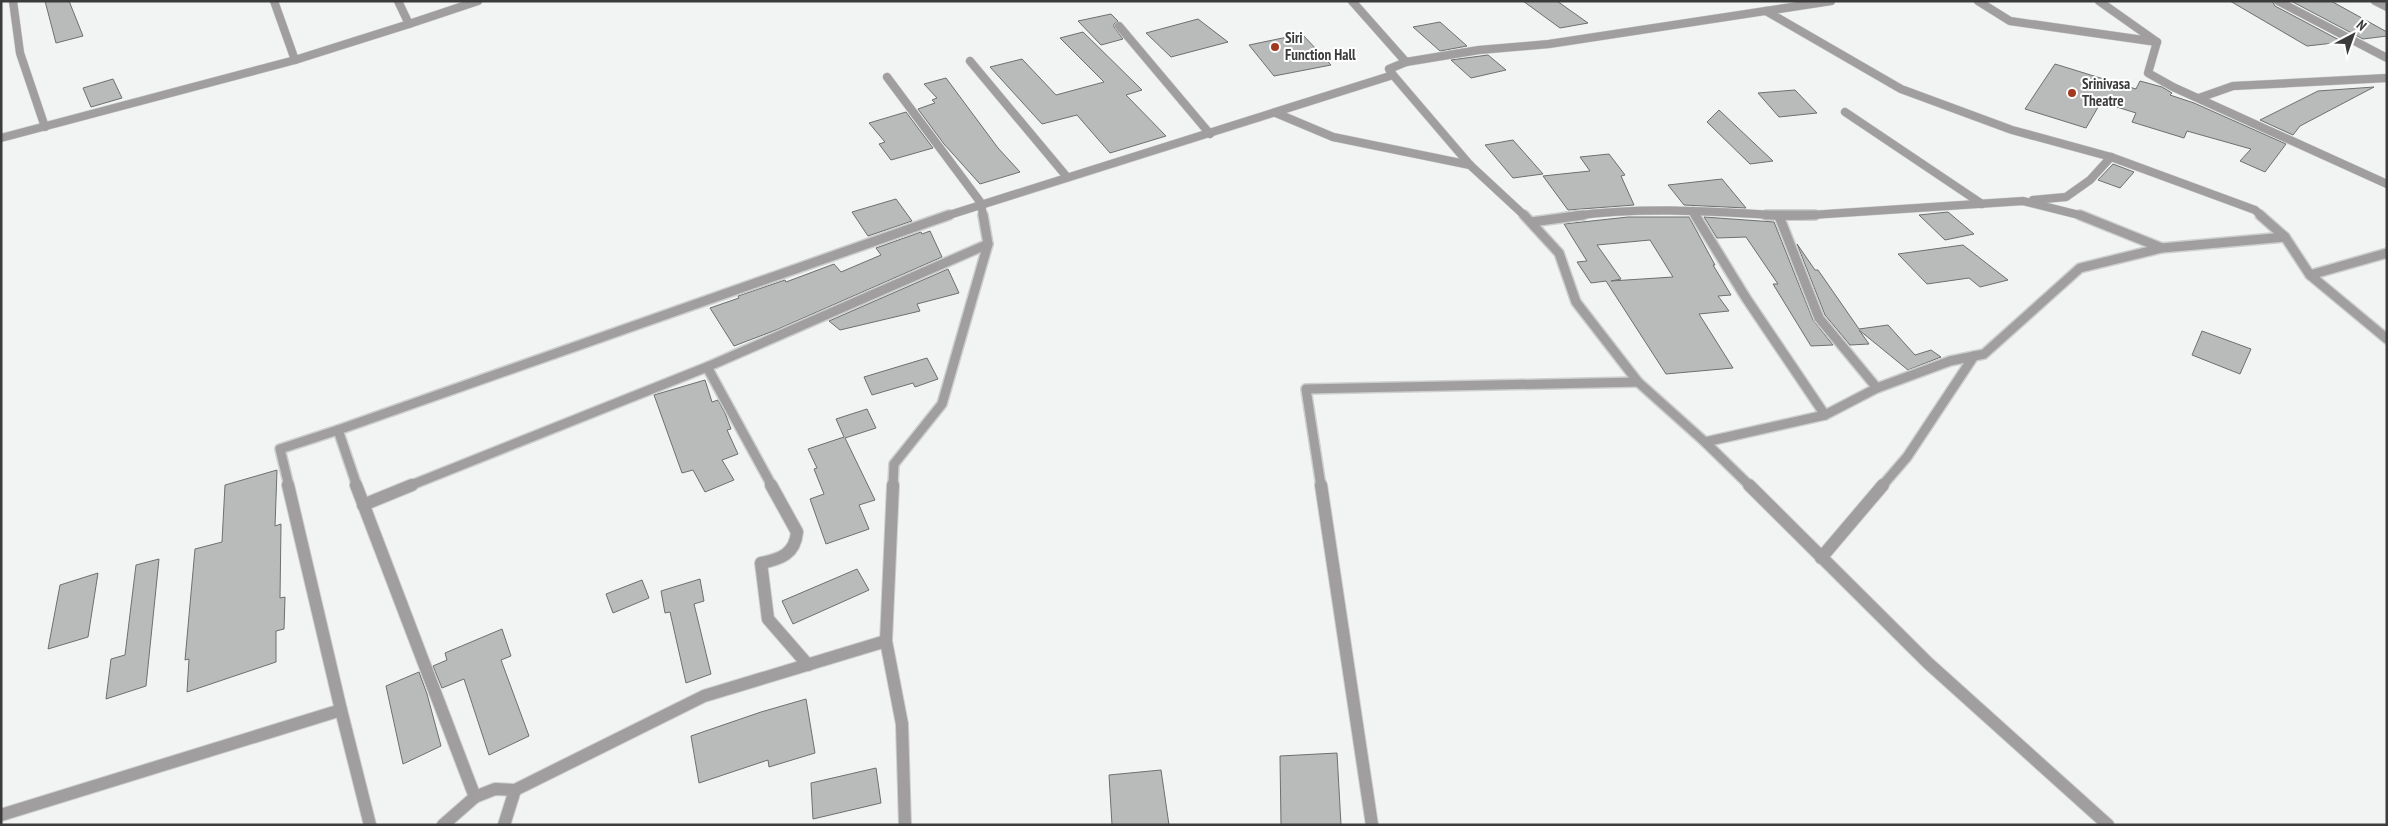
<svg xmlns="http://www.w3.org/2000/svg" width="2388" height="826" viewBox="0 0 2388 826" font-family="'PT Sans Narrow',sans-serif">
	<rect width="100%" height="100%" fill="#f1f4f2"/>
	<g fill="#b8bbb9" stroke="#6e706e" fill-rule="evenodd">
		<path d="M45 1H69L83 36 56 43Z"/>
		<path d="M1523 1H1557L1588 23 1560 28Z"/>
		<path d="M2230 1H2272L2275 6 2343 42 2307 46Z"/>
		<path d="M2291 1H2331L2387 32V36L2363 39Z"/>
		<path d="M1111 14 1118 21 1114 24V27L1123 39 1101 45 1078 21Z"/>
		<path d="M1198 19 1228 42 1171 57 1146 33Z"/>
		<path d="M1440 22 1467 46 1440 51 1413 27Z"/>
		<path d="M1083 32 1142 90 1126 95 1166 136 1110 153 1077 115 1042 124 990 67 1022 59 1056 95 1104 82 1060 38Z"/>
		<path d="M1302 34 1331 65 1274 76 1249 45Z"/>
		<path d="M1488 55 1506 70 1471 78 1451 60Z"/>
		<path d="M2055 64 2136 89 2140 81 2162 87 2172 93 2170 95 2194 103 2286 144 2265 172 2240 161 2251 149 2187 131 2184 138 2132 122 2136 113 2101 102 2086 128 2025 109Z"/>
		<path d="M946 78 998 148 1020 172 980 184 944 144 918 109 935 103 932 100 937 98 924 84Z"/>
		<path d="M113 79 122 98 91 107 83 88Z"/>
		<path d="M2374 87 2300 126 2293 135 2260 120 2318 91Z"/>
		<path d="M1795 90 1817 113 1779 117 1758 93Z"/>
		<path d="M1719 110 1773 161 1750 164 1707 122Z"/>
		<path d="M906 112 933 148 891 160 879 144 885 142 869 123Z"/>
		<path d="M1513 140 1543 174 1513 178 1485 145Z"/>
		<path d="M1609 154 1625 175 1621 176 1634 205 1568 210 1543 176 1590 171 1580 157Z"/>
		<path d="M2113 164 2134 172 2120 188 2098 180Z"/>
		<path d="M1722 179 1746 208 1684 205 1668 185Z"/>
		<path d="M896 199 912 221 868 236 852 212Z"/>
		<path d="M1948 212 1974 234 1945 240 1919 215Z"/>
		<path d="M1628 217H1689L1715 265H1713L1731 295 1718 296 1729 311 1699 314 1733 368 1666 374 1606 281 1591 283 1577 262 1587 261 1564 224ZM1650 240 1673 277 1611 281 1621 279 1597 245Z"/>
		<path d="M1704 217 1774 222 1813 320 1833 345 1811 346 1773 284H1778L1746 237 1717 238Z"/>
		<path d="M930 231 942 257 776 330 734 346 710 308 739 298 738 296 785 280 786 282 834 264 841 272 881 255 876 248 921 232 922 234Z"/>
		<path d="M1797 244 1815 270H1818L1859 329 1888 325 1915 355 1931 350 1941 357 1908 370 1859 330 1869 344 1850 345 1825 315Z"/>
		<path d="M1963 245 2008 280 1980 287 1969 278 1927 284 1898 254Z"/>
		<path d="M948 269 959 293 917 304 920 311 840 330 829 321Z"/>
		<path d="M2202 331 2251 349 2240 374 2192 355Z"/>
		<path d="M927 358 938 379 915 387 913 383 872 395 864 377Z"/>
		<path d="M705 380 712 402 718 400 725 413 731 429 727 430 738 454 722 460 734 480 705 492 693 470 682 473 654 395Z"/>
		<path d="M867 409 876 428 845 438 875 500 859 505 869 529 826 544 810 499 824 494 814 469 817 468 808 449 844 437 836 419Z"/>
		<path d="M277 470 275 526 281 524 280 598 285 597 284 629 276 631V662L187 692 189 659 185 660 195 549 222 542 225 485Z"/>
		<path d="M159 559 146 686 106 699 111 659 125 655 136 565Z"/>
		<path d="M857 569 869 590 793 624 782 601Z"/>
		<path d="M98 573 88 637 48 649 60 585Z"/>
		<path d="M700 579 704 601 694 604 711 674 686 683 670 612 665 613 661 591Z"/>
		<path d="M642 580 649 598 613 613 606 594Z"/>
		<path d="M502 629 511 656 501 660 529 736 489 755 464 679 442 688 433 666 447 660 445 653Z"/>
		<path d="M419 672 427 694 441 746 403 764 386 686Z"/>
		<path d="M806 699 815 753 769 767 768 760 699 783 691 736 761 712Z"/>
		<path d="M1337 753 1341 825H1281L1280 756Z"/>
		<path d="M876 768 881 803 813 819 811 783Z"/>
		<path d="M1161 770 1169 825H1112L1109 775Z"/>
	</g>
	<g fill="none" stroke-linecap="round" stroke-linejoin="round">
		<g stroke="#cccfcd" stroke-width="9">
			<g id="street-far2">
				<path d="M13 1 20 53 45 127"/>
				<path d="M398 1 409 24 478 1"/>
				<path d="M1352 1 1406 62 1389 69 1393 75 1470 165 1525 216"/>
				<path d="M1978 1 2010 21 2157 42 2099 1"/>
				<path d="M2278 1 2387 58"/>
				<path d="M2375 1 2387 7"/>
				<path d="M1766 11 1901 89 2012 130 2111 157 2255 210 2262 216"/>
				<path d="M1119 26 1210 134"/>
				<path d="M2157 42 2148 73 2173 87 2387 184"/>
				<path d="M295 60 409 24"/>
				<path d="M970 61 1067 177"/>
				<path d="M1406 62 1479 50 1549 44 1831 1"/>
				<path d="M887 77 981 203 983 216"/>
				<path d="M2199 98 2233 86 2387 78"/>
				<path d="M1845 112 1982 204"/>
				<path d="M1276 113 1333 137 1470 165"/>
				<path d="M1 138 295 60 274 1"/>
				<path d="M2033 200 2066 197 2090 180 2111 157"/>
				<path d="M1693 211 1696 216"/>
				<path d="M946 216 1393 75"/>
				<path d="M1574 216C1646 206 1719 212 1791 216"/>
				<path d="M1796 216 2023 201 2083 216"/>
			</g>
		</g>
		<g stroke="#cccfcd" stroke-width="12">
			<g id="street-far1">
				<path d="M1524 215 1559 253 1576 302 1638 382 1705 442 1750 486"/>
				<path d="M1695 215 1746 298 1825 415"/>
				<path d="M1766 215H1815"/>
				<path d="M2080 215 2162 248 2285 237"/>
				<path d="M2260 215 2285 237 2310 275"/>
				<path d="M1779 216 1819 318 1877 388"/>
				<path d="M1532 222 1583 215"/>
				<path d="M2387 253 2310 275 2387 339"/>
				<path d="M707 367 772 486"/>
				<path d="M1705 442 1825 415 1877 388 1950 361 1984 354 2080 268 2162 248"/>
				<path d="M289 486 280 449 338 430"/>
				<path d="M357 486 338 430 949 215"/>
				<path d="M409 486 707 367 988 244 983 215"/>
				<path d="M893 486 894 464 942 404 988 244"/>
				<path d="M1321 486 1306 389 1638 382"/>
				<path d="M1882 486 1907 457 1974 356"/>
			</g>
		</g>
		<g stroke="#cccfcd" stroke-width="14">
			<g id="street">
				<path d="M288 485 341 710"/>
				<path d="M356 485 475 797 443 825"/>
				<path d="M771 485 797 532C795 554 781 559 761 563L768 619 808 665"/>
				<path d="M893 485 886 641 902 724 905 825"/>
				<path d="M1321 485 1372 825"/>
				<path d="M1749 485 1928 663 2108 825"/>
				<path d="M363 505 412 485"/>
				<path d="M1821 558 1883 485"/>
				<path d="M515 790 704 696 886 641"/>
				<path d="M475 797 495 789 515 790 504 825"/>
				<path d="M1 815 341 710 370 825"/>
			</g>
		</g>
		<use href="#street-far2" stroke="#a09e9e" stroke-width="8"/>
		<use href="#street-far1" stroke="#a09e9e" stroke-width="9"/>
		<use href="#street" stroke="#a09e9e" stroke-width="12"/>
	</g>
	<g fill="#a1381f" stroke="#fff" stroke-width="2">
		<circle cx="1275" cy="47" r="5"/>
		<circle cx="2072" cy="93" r="5"/>
	</g>
	<g text-anchor="middle" stroke-width="4" stroke-linejoin="round" paint-order="stroke">
		<g font-size="15" font-weight="bold" fill="#3a3b3a" stroke="#fff" text-anchor="start">
			<text x="1285" y="43">Siri<tspan x="1285" dy="17">Function Hall</tspan></text>
			<text x="2082" y="89">Srinivasa<tspan x="2082" dy="17">Theatre</tspan></text>
		</g>
	</g>
	<rect width="2388" height="826" fill="none" stroke="#3a3b3a" stroke-width="5"/>
	<g transform="translate(2353 35) rotate(41)" stroke="#ffffff" stroke-width="4" paint-order="stroke">
	<path d="M0-4L9 19L0 12L-9 19Z" fill="#3a3b3a"/>
	<text y="-8" font-size="14" font-weight="bold" text-anchor="middle" fill="#3a3b3a">N</text>
	</g>
</svg>
